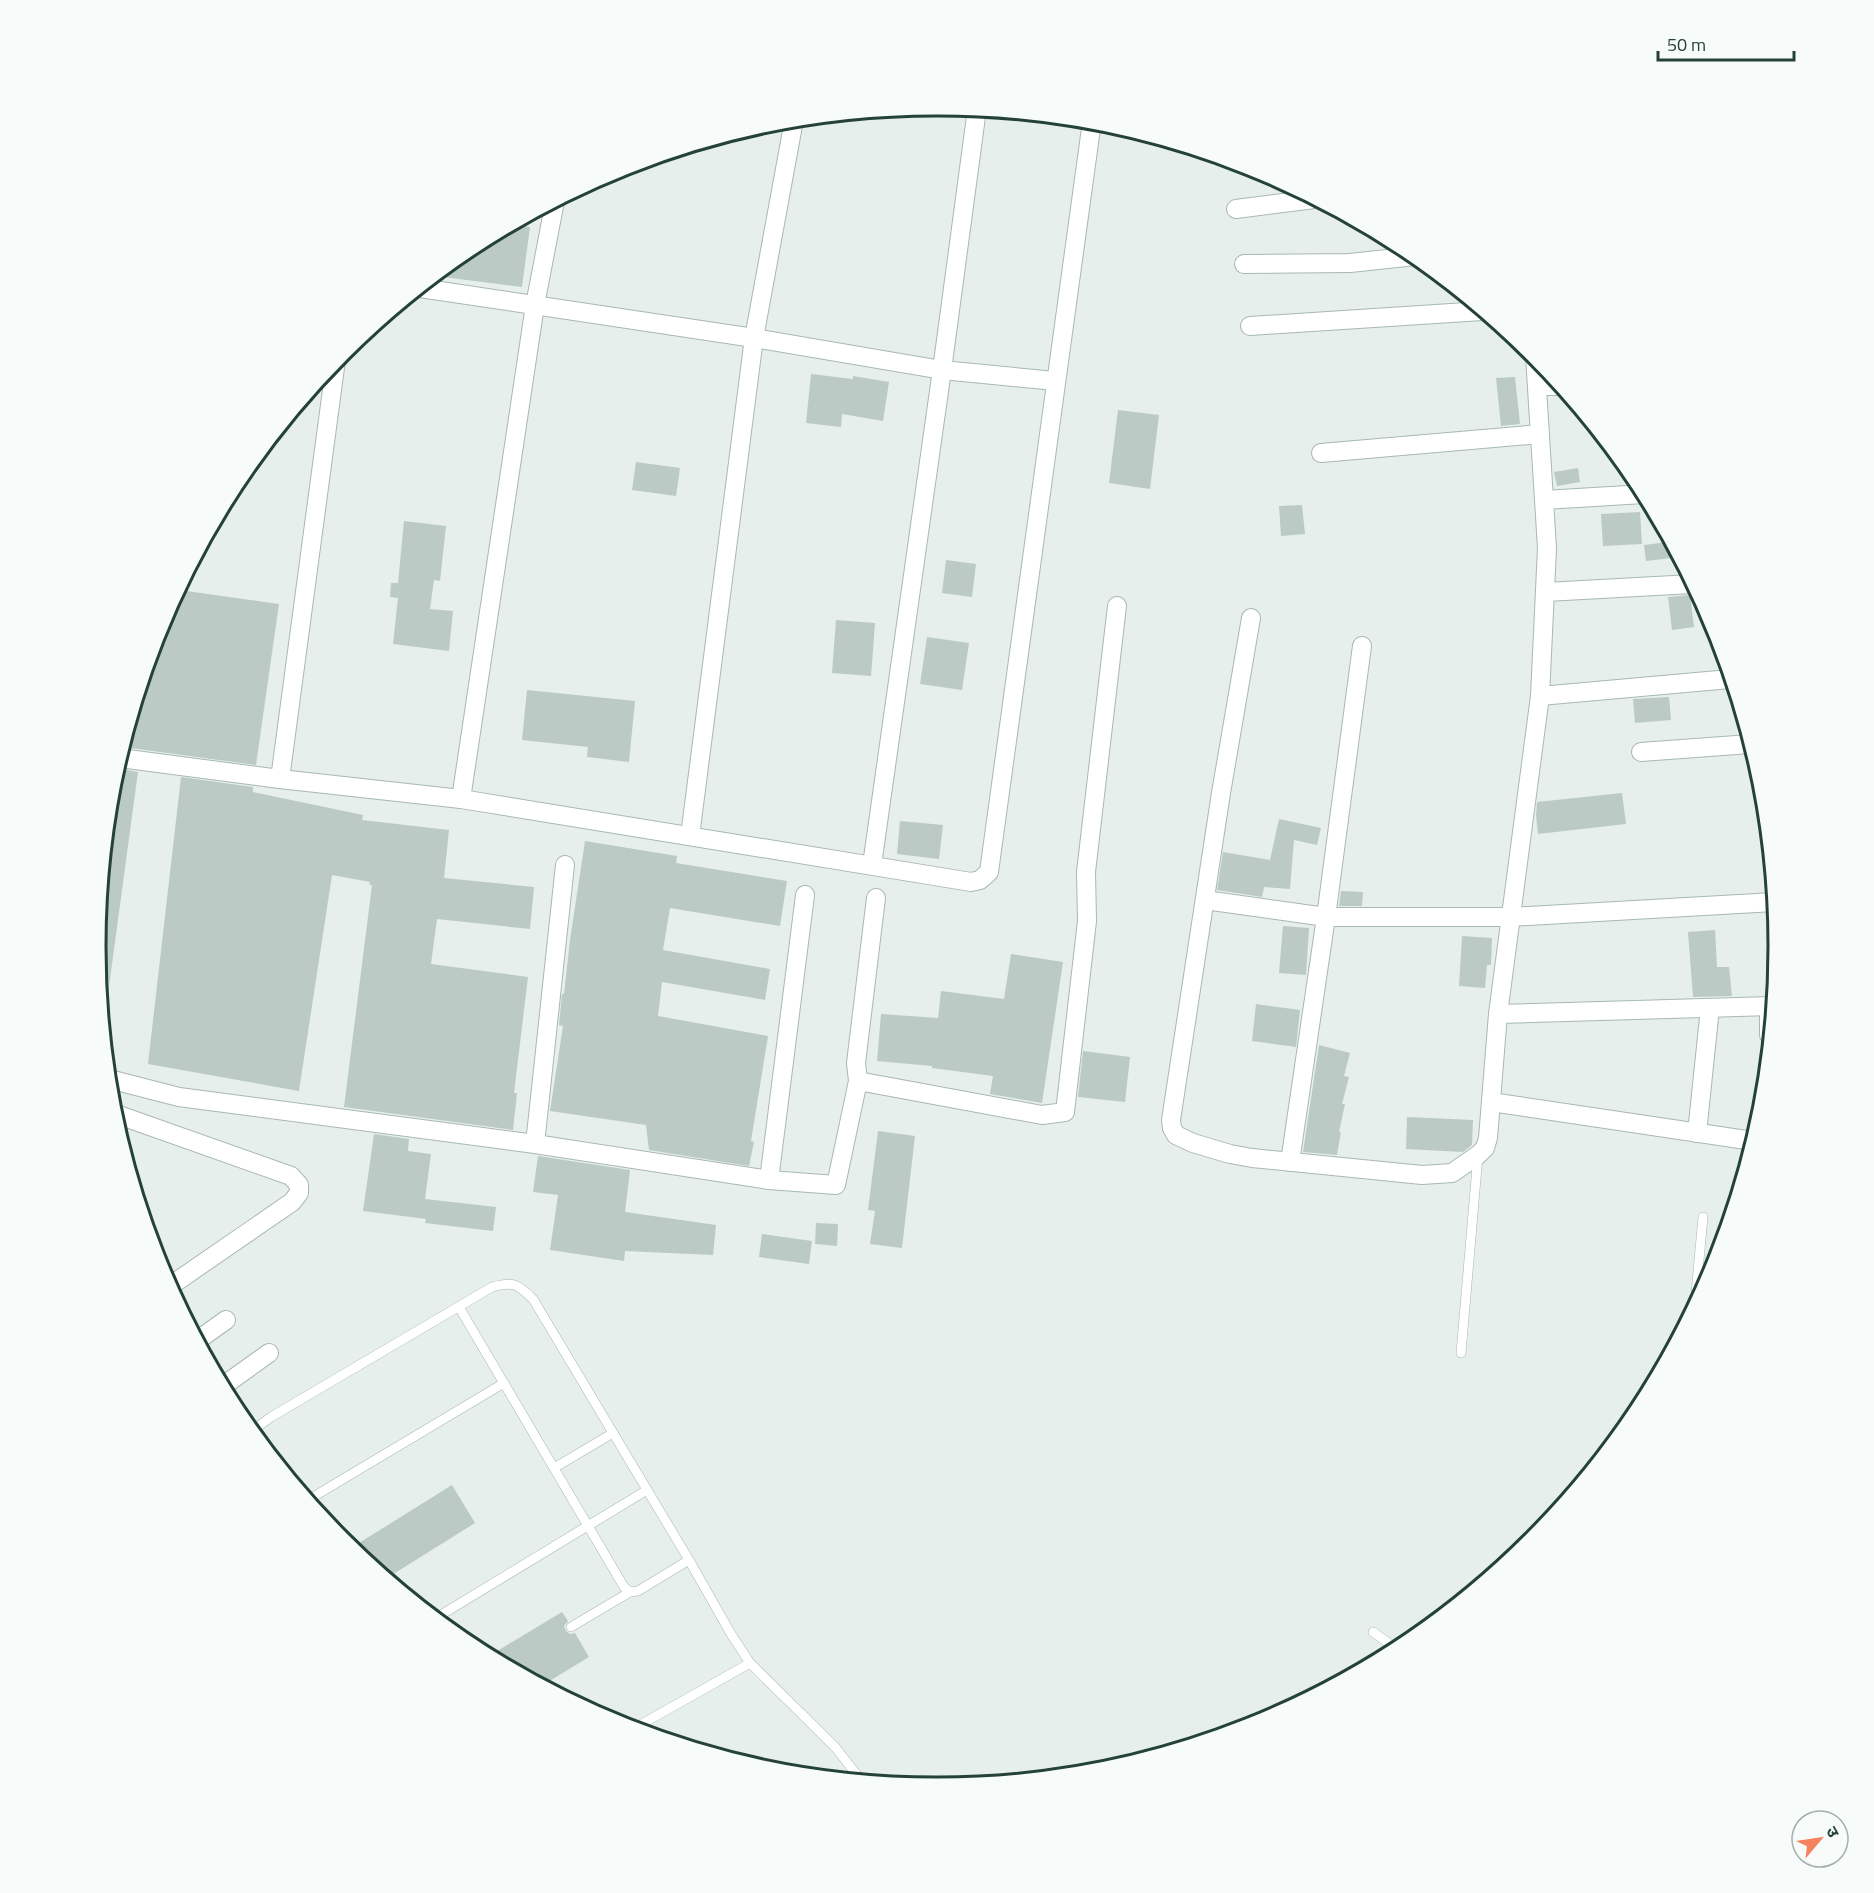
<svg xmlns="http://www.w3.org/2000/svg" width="1874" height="1893" viewBox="0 0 1874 1893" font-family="'Titillium Web','Noto Sans Devanagari',sans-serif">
	<rect width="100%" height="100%" fill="#e6efeb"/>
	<g fill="#bbcac4">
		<path d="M512 225 530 227 522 287 435 276 470 247Z"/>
		<path d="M811 374 853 379V376L889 382 883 421 842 414 841 427 806 423Z"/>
		<path d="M1515 377 1520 424 1501 426 1496 378Z"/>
		<path d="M1118 410 1159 415 1150 489 1109 483Z"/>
		<path d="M636 462 680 468 676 496 632 490Z"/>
		<path d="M1578 468 1580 482 1557 486 1554 472Z"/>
		<path d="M1302 505 1305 534 1281 536 1279 506Z"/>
		<path d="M1640 512 1642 544 1603 546 1601 514Z"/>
		<path d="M404 521 446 526 440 581 434 580 430 609 453 611 449 651 393 644 398 598 390 597 391 583H398Z"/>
		<path d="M1668 542 1671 558 1646 561 1644 545Z"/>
		<path d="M946 560 976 564 972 597 942 593Z"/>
		<path d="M179 590 279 604 256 765 123 747 160 624Z"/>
		<path d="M1690 595 1694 627 1672 630 1668 597Z"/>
		<path d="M836 620 875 623 871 676 832 673Z"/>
		<path d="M927 637 969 643 962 690 920 684Z"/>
		<path d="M527 690 635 701 629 762 587 757 588 747 522 740Z"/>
		<path d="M1669 697 1671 720 1635 723 1633 699Z"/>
		<path d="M116 768 138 772 107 1001H101L96 946 112 782Z"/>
		<path d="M181 777 253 787V792L363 815 362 820 449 830 444 878 534 887 530 929 437 919 431 964 528 977 514 1093H517L513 1130 344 1107 372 885H369L370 882 332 875 299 1091 148 1064Z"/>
		<path d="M1622 793 1626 824 1538 834 1536 815 1537 802Z"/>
		<path d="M1279 819 1321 828 1317 845 1294 840 1290 889 1264 887 1262 897 1217 890 1223 852 1270 860Z"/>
		<path d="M900 821 943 825 939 859 897 854Z"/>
		<path d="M585 841 677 856 676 863 787 881 780 926 670 908 663 950 770 969 765 1000 662 982 658 1016 768 1036 751 1141 754 1142 749 1166 649 1150 646 1125 550 1111 563 1026 559 1025 562 994H564L570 940Z"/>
		<path d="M1341 891 1363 892 1362 906H1339Z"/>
		<path d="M1283 926 1309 928 1306 975 1279 973Z"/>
		<path d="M1715 930 1717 967H1729L1732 996 1693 997 1688 932Z"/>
		<path d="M1462 936 1492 938 1491 965H1487L1485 988 1459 986Z"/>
		<path d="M1011 954 1063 962 1042 1103 990 1094 993 1076 932 1068V1066L877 1061 881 1014 938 1018 941 991 1004 999Z"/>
		<path d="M1256 1004 1300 1010 1296 1047 1252 1041Z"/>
		<path d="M1319 1045 1350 1053 1344 1076 1349 1077 1342 1104H1345L1339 1132H1341L1337 1155 1303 1152Z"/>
		<path d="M1083 1051 1130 1057 1125 1102 1078 1097Z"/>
		<path d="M1407 1117 1473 1120 1472 1145 1463 1152 1406 1149Z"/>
		<path d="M878 1131 915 1136 902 1248 870 1244 875 1211 868 1210Z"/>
		<path d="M374 1134 409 1139 408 1151 431 1154 425 1199 496 1207 493 1231 425 1223 426 1219 363 1211Z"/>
		<path d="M538 1156 630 1170 625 1212 716 1225 713 1255 625 1251 624 1261 550 1250 558 1195 533 1192Z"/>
		<path d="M816 1223 838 1224 837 1246 815 1244Z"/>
		<path d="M762 1234 812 1241 809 1264 759 1257Z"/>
		<path d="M452 1485 475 1523 387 1578 374 1567 359 1543Z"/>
		<path d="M562 1612 568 1621 564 1626 566 1631 570 1634 575 1633 589 1657 543 1685 489 1656Z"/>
	</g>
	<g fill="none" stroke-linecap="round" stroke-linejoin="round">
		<g stroke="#a8b8b2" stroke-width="10">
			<g id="service">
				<path d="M1695 1304 1703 1217"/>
				<path d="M459 1307 624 1587 630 1592 638 1591 689 1560"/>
				<path d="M1461 1353 1478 1155"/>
				<path d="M252 1431 271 1417 492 1287C514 1281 517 1284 533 1299L689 1560 731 1634 750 1663 835 1747 861 1780"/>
				<path d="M554 1468 613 1433"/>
				<path d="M308 1500 504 1383"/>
				<path d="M1518 1552 1540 1531"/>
				<path d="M436 1618 647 1490"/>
				<path d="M571 1627 630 1592"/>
				<path d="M1373 1632 1397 1649"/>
				<path d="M633 1729 750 1663"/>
			</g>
		</g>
		<g stroke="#a8b8b2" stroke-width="20">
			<g id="minor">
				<path d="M1236 209 1314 199"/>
				<path d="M1244 264 1350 263 1415 256"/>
				<path d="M420 288 754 338 942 370 1055 381"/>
				<path d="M1250 326 1482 311"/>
				<path d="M1537 386H1559"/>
				<path d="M1321 453 1540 434"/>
				<path d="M1544 500 1644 494"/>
				<path d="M1546 592 1692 584"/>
				<path d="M1251 618 1221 793 1171 1120 1172 1128 1176 1135 1193 1143 1230 1154 1252 1158 1422 1175 1452 1173 1478 1155 1485 1148 1488 1138 1498 1014 1540 696 1547 548 1535 356"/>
				<path d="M1540 696 1730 679"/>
				<path d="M1641 752 1750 744"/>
				<path d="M120 758 280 779 461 799 971 882 980 880 989 872 1092 121"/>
				<path d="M280 779 336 360"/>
				<path d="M461 799 535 305 555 201"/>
				<path d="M690 836 754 338 794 120"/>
				<path d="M872 865 942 370 977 109"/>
				<path d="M1205 900 1326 917H1510L1774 902"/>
				<path d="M1769 1006V1035"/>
				<path d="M1498 1014 1772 1006"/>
				<path d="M109 1079 179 1097 535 1144 769 1180 836 1185 858 1081 856 1063 876 898"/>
				<path d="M858 1081 1042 1115 1065 1112 1087 921 1086 872 1117 606"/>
				<path d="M1491 1102 1753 1141"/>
				<path d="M113 1113 291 1176 299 1185V1193L292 1202 170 1286"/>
				<path d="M1697 1133 1710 1008"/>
				<path d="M535 1144 565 865"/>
				<path d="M1290 1162 1326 917 1362 646"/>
				<path d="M769 1180 805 895"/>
				<path d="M198 1340 226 1320"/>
				<path d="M223 1386 269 1353"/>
			</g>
		</g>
		<use href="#service" stroke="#fff" stroke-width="9"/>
		<use href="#minor" stroke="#fff" stroke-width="18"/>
	</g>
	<path d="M0 0H1874V1893H0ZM936 116H938A830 830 0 0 1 1768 946V947A830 830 0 0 1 938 1777H936A830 830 0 0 1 106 947V946A830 830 0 0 1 936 116Z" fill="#f7fbf9" fill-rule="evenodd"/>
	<path fill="none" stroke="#24423a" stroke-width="3" d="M936 116H938A830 830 0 0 1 1768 946V947A830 830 0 0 1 938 1777H936A830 830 0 0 1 106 947V946A830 830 0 0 1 936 116Z"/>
	<g transform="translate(1820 1839) rotate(61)"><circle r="28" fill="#f7fbf9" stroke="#a3b1ad" stroke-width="1.5"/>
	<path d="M0-4.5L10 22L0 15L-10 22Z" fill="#f4845f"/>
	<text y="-9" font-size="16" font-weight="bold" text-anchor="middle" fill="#24423a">उ</text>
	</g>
	<path d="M1658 51v9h136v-9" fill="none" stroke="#24423a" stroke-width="3"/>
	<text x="1667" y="51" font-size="18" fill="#24423a" stroke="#f7fbf9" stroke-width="4.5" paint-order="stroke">50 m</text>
</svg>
